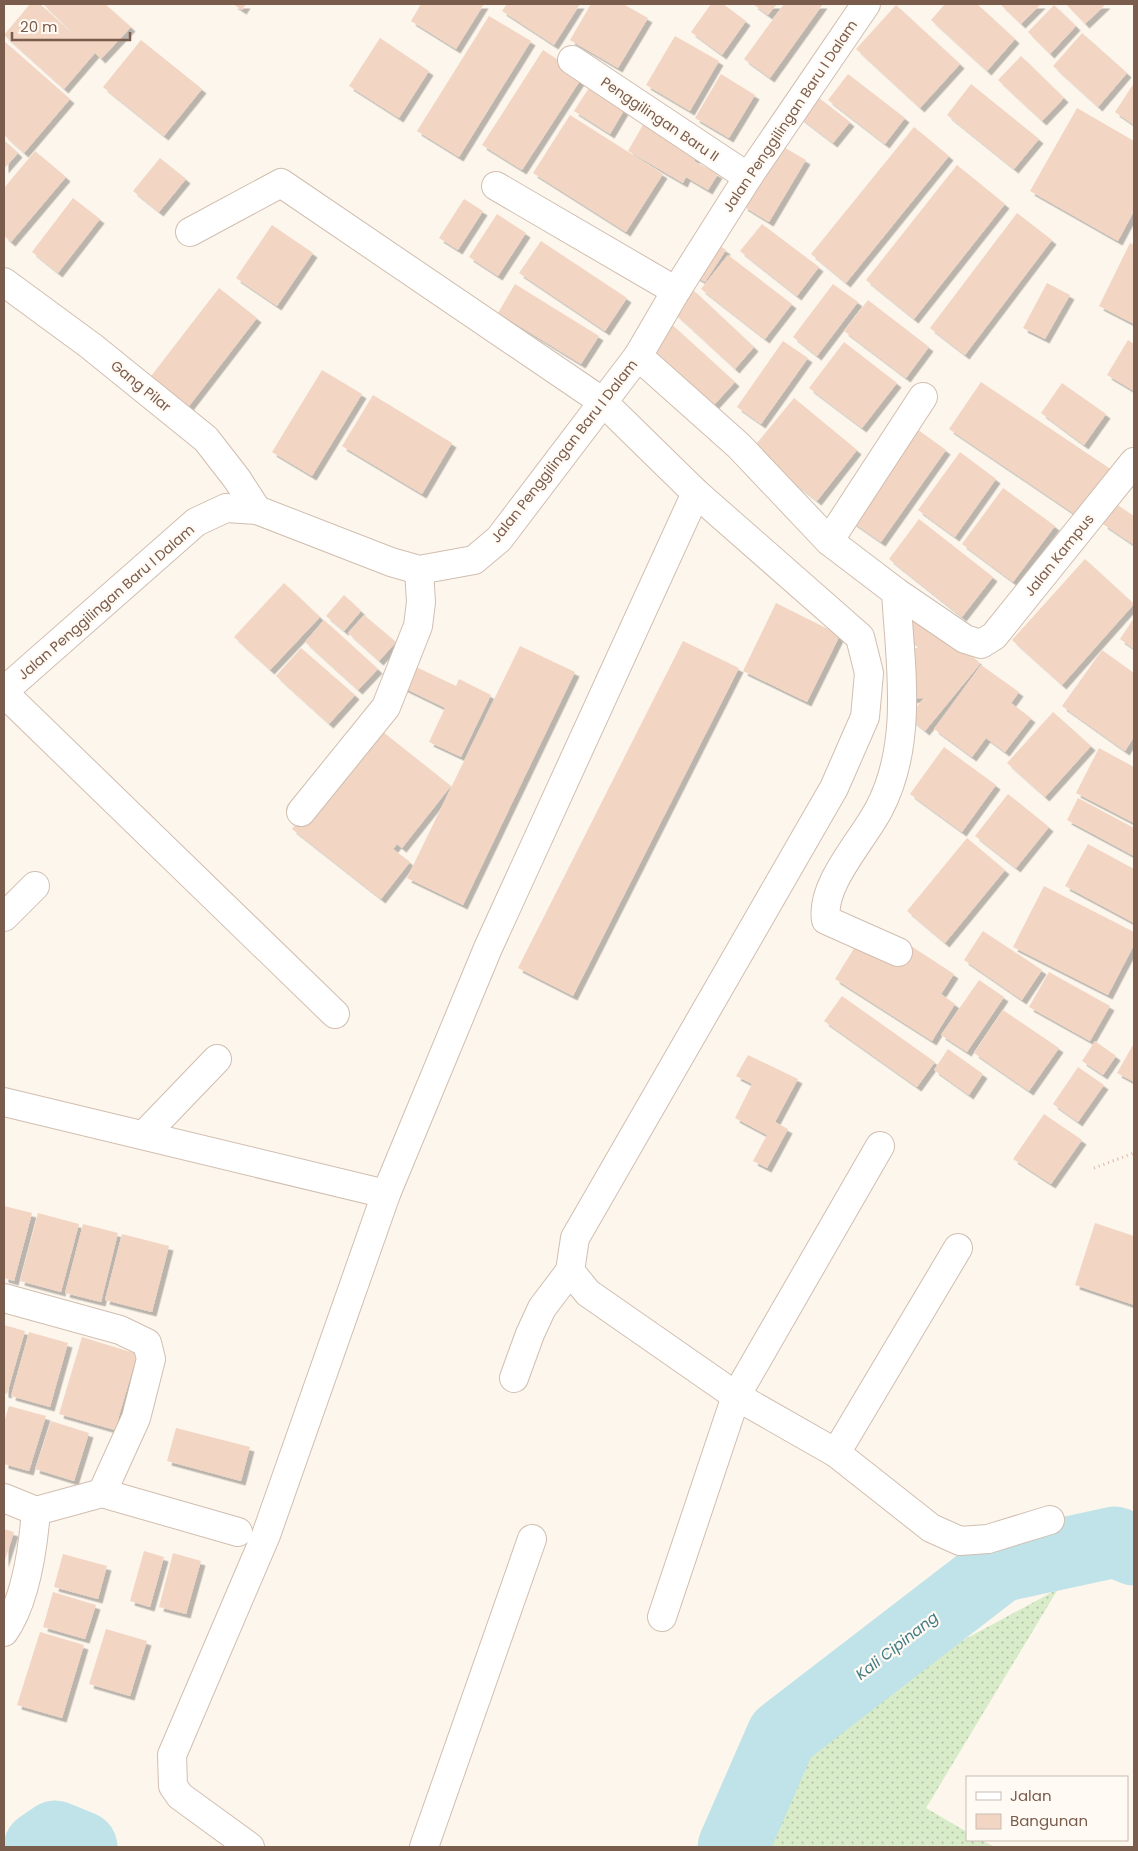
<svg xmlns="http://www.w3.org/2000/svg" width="1138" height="1851" viewBox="0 0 1138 1851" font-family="Poppins,sans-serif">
	<defs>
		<pattern id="grass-dots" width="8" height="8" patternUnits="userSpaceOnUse" patternTransform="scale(1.25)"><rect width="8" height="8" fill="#d8ecc9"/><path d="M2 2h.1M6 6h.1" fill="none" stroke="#b4c2a5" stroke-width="1.8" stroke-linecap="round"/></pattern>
		<filter id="shadow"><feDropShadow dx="4.5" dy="4.5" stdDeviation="0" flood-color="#0004"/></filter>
	</defs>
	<rect width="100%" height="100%" fill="#fdf6ec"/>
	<path fill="url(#grass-dots)" d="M1058 1589 926 1808 967 1832V1840H981L995 1847H767L814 1745 958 1643Z"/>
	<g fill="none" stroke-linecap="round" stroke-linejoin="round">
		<g stroke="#bfe3e8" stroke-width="71">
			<path d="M39 1847 55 1836 82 1847"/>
			<path d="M733 1847 782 1735 1000 1567 1115 1542 1134 1550"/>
		</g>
	</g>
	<g fill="#f3d5c3" filter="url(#shadow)">
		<path d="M30 4H40L84 44 43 4H105L131 27 101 59 95 53 64 89 4 35Z"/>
		<path d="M233 4H246L242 10Z"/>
		<path d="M421 4H484L456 49 411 21Z"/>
		<path d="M507 4H580L554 45 502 11Z"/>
		<path d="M591 4H623L648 18 618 68 570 40Z"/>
		<path d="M711 4H723L746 21 722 55 691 32Z"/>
		<path d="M753 4H777L768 15Z"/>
		<path d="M784 4H823L770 78 744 59Z"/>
		<path d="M945 4H977L1015 39 987 71 931 20Z"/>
		<path d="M1000 4H1041L1021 24Z"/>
		<path d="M1066 4H1106L1085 24Z"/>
		<path d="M896 5 960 64 920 108 856 49Z"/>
		<path d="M1054 5 1076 26 1050 54 1028 32Z"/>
		<path d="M489 16 531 41 459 157 417 131Z"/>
		<path d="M1082 33 1127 73 1098 107 1053 66Z"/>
		<path d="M675 36 719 61 690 111 646 85Z"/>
		<path d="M380 38 429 71 399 118 349 86Z"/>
		<path d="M141 40 202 89 164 136 103 87Z"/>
		<path d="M4 41 70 99 24 153 4 135Z"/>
		<path d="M543 50 583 76 522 170 482 145Z"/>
		<path d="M1021 56 1064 98 1042 121 998 80Z"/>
		<path d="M721 74 755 95 729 138 695 118Z"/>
		<path d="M848 74 905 118 885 144 828 100Z"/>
		<path d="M594 80 629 102 610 134 574 111Z"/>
		<path d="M1134 83V125L1115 112Z"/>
		<path d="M971 84 1039 139 1014 169 947 115Z"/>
		<path d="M814 94 850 122 833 143 798 116Z"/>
		<path d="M1077 108 1134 141V211L1118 241 1030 191Z"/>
		<path d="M570 115 663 174 626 232 533 173Z"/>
		<path d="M648 116 702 147 694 161 718 174 708 190 686 177 683 183 628 151Z"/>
		<path d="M914 127 949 156 846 283 811 254Z"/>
		<path d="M4 140 18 153 4 169Z"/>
		<path d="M780 145 806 160 769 222 743 206Z"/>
		<path d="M35 151 66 177 11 242 4 236V188Z"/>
		<path d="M160 158 186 179 159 212 133 191Z"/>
		<path d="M957 165 1005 204 914 319 866 280Z"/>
		<path d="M73 198 100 219 58 273 32 252Z"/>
		<path d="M464 199 483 211 458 250 439 238Z"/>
		<path d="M1017 213 1052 240 965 355 930 328Z"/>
		<path d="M497 214 526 233 498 276 469 257Z"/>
		<path d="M762 224 819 267 797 296 740 251Z"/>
		<path d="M272 225 313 253 277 306 236 278Z"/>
		<path d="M711 240 726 250 705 282 690 273Z"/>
		<path d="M541 241 627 298 605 331 519 273Z"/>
		<path d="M1130 243 1134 245V324L1099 306Z"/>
		<path d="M728 255 792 304 765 339 701 289Z"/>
		<path d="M1047 283 1070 295 1045 339 1023 328Z"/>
		<path d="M515 284 599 336 581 364 498 313Z"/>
		<path d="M833 284 858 302 817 356 793 337Z"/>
		<path d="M219 288 257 318 186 410 148 380Z"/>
		<path d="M691 288 754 347 735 369 671 310Z"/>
		<path d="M868 300 929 347 906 378 844 331Z"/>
		<path d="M669 322 735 382 714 405 649 345Z"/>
		<path d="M1128 340 1134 344V391L1107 375Z"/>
		<path d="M783 341 808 358 761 424 737 407Z"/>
		<path d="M844 342 897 383 862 428 809 388Z"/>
		<path d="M322 370 362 394 312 476 272 452Z"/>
		<path d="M981 382 1112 470 1079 517 949 429Z"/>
		<path d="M1062 383 1106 414 1084 445 1041 413Z"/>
		<path d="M373 395 452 443 422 494 342 446Z"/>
		<path d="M794 398 857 450 817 501 752 449Z"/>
		<path d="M914 427 946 450 881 542 848 519Z"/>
		<path d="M960 452 996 479 955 537 918 510Z"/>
		<path d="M1003 488 1055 526 1013 582 962 544Z"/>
		<path d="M1116 504 1134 516V545L1103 524Z"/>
		<path d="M919 519 993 577 962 617 889 559Z"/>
		<path d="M1085 559 1134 604 1062 685 1012 640Z"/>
		<path d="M284 583 320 617 270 670 234 637Z"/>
		<path d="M344 595 361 611 344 631 326 616Z"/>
		<path d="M776 603 840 635 807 702 743 671Z"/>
		<path d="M918 614 978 661 977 662 980 664 925 731 908 717 924 698 902 699 906 648H920L903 634Z"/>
		<path d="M364 615 396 642 379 661 348 633Z"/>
		<path d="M1134 618V649L1120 639Z"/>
		<path d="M324 620 378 669 358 690 305 642Z"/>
		<path d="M683 641 739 668 573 996 518 968Z"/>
		<path d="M520 646 575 672 463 905 407 878Z"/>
		<path d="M301 648 355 695 329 724 276 676Z"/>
		<path d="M1102 650 1134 673V737L1125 751 1062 706Z"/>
		<path d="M410 664 456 686 459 679 491 695 461 757 429 742 445 708 400 686Z"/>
		<path d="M981 665 1019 692 1011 703 1031 718 1005 752 986 738 972 757 934 729Z"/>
		<path d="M1053 712 1091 746 1045 797 1007 763Z"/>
		<path d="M373 724 451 786 402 848 397 844 393 849 410 862 381 899 292 829Z"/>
		<path d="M944 747 996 785 962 832 910 794Z"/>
		<path d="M1099 748 1134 767V823L1076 793Z"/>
		<path d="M1008 794 1049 827 1016 868 975 836Z"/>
		<path d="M1078 798 1134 828V856L1067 820Z"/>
		<path d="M967 838 1005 870 945 943 907 911Z"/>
		<path d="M1088 844 1134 869V923L1065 886Z"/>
		<path d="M1044 886 1134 932V945L1108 995 1013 947Z"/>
		<path d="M983 931 1042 970 1022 1000 964 960Z"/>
		<path d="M858 942 897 967 911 946 954 974 941 994 955 1004 932 1041 835 979Z"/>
		<path d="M1049 972 1110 1006 1090 1041 1029 1007Z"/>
		<path d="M979 980 1004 997 967 1052 941 1035Z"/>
		<path d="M842 996 935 1062 917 1087 824 1021Z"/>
		<path d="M1003 1010 1059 1048 1029 1091 974 1053Z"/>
		<path d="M1095 1041 1116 1056 1103 1075 1082 1061Z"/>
		<path d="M1134 1043V1082L1117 1073Z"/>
		<path d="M948 1049 983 1074 969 1095 934 1070Z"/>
		<path d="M748 1055 798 1079 775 1122 788 1129 767 1168 753 1161 767 1135 735 1118 752 1084 736 1076Z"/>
		<path d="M1078 1067 1104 1085 1078 1122 1053 1104Z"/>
		<path d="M1044 1114 1082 1140 1051 1184 1013 1159Z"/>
		<path d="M4 1206 32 1213 14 1281 4 1278Z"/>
		<path d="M38 1213 79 1224 61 1292 20 1281Z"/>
		<path d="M1095 1223 1134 1236V1305L1075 1285Z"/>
		<path d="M83 1224 118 1233 101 1302 65 1293Z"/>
		<path d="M122 1234 169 1246 152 1312 105 1300Z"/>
		<path d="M4 1325 25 1331 7 1394 4 1393Z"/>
		<path d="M29 1332 68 1343 50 1407 11 1396Z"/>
		<path d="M82 1337 137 1354 115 1430 59 1414Z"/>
		<path d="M9 1406 46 1416 29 1471 4 1464V1422Z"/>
		<path d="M51 1421 89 1433 74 1481 35 1469Z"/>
		<path d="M176 1428 250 1447 241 1481 167 1461Z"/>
		<path d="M4 1529 14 1532 4 1563Z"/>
		<path d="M144 1551 164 1557 150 1607 130 1601Z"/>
		<path d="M173 1553 201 1561 186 1614 159 1607Z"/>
		<path d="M63 1554 107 1566 98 1599 54 1587Z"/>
		<path d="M53 1592 96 1605 85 1639 43 1627Z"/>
		<path d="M106 1629 147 1641 130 1696 89 1684Z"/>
		<path d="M40 1632 84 1645 62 1718 17 1705Z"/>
	</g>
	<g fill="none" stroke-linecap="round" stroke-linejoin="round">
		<g stroke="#d1beb0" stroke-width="30">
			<g id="minor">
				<path d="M572 60 748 177"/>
				<path d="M496 186 676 291"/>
				<path d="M190 232 281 183 603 402 696 493 860 637 869 673 865 717 834 788 575 1238 570 1271 588 1293 736 1396 836 1453 931 1528 960 1541 988 1539 1050 1520"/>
				<path d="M4 282 91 346 206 439 237 479 257 510"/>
				<path d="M638 356 739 446 829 541 896 592 965 639 981 644 994 636 1134 462"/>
				<path d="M829 541 923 397"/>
				<path d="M896 592C900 663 914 743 879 809 863 840 820 885 826 920L898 952"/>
				<path d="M4 691 196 522 226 508 257 510 391 562 419 570 474 560 499 539 638 356 676 291 748 177 866 4"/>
				<path d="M4 693 335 1014"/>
				<path d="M301 812 386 707 418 626 421 602 419 570"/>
				<path d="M4 917 35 886"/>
				<path d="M4 1102 386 1194"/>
				<path d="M144 1135 217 1059"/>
				<path d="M4 1298 120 1330 147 1343 151 1359 136 1418 102 1493"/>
				<path d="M514 1378 530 1334 542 1308 570 1271"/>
				<path d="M836 1453 958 1248"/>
				<path d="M4 1498 36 1511 102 1493 238 1532"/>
				<path d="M662 1617 736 1396 880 1146"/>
				<path d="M4 1632C26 1601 33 1548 36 1511"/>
				<path d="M250 1847 180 1796 173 1786 172 1755 266 1535 386 1194 488 948 696 493"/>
				<path d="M424 1847 532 1539"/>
			</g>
		</g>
		<path stroke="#d9b8a5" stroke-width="3" stroke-dasharray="1 4" stroke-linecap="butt" d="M1094 1168 1134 1153"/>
		<use href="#minor" stroke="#fff" stroke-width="28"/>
	</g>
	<g text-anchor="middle" stroke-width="4.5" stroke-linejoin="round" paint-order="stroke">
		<g font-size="14" fill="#7a5c4d" stroke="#fffaf3">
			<text transform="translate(790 116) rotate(-56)" y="5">Jalan Penggilingan Baru I Dalam</text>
			<text transform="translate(660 119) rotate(34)" y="5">Penggilingan Baru II</text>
			<text transform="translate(141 386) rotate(39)" y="5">Gang Pilar</text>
			<text transform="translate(564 451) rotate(-52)" y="5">Jalan Penggilingan Baru I Dalam</text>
			<text transform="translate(1059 555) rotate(-51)" y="5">Jalan Kampus</text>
			<text transform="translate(106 602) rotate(-41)" y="5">Jalan Penggilingan Baru I Dalam</text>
		</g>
		<g font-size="15" font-style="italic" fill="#437c86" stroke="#fffaf3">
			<text transform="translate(897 1646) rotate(-38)" y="5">Kali Cipinang</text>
		</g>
	</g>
	<rect width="1138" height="1851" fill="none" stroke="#7a5c4d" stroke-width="10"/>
	<rect x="966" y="1776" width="162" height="65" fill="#fffaf3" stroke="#cabbb1"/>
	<rect x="976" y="1792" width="25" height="8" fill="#ffffff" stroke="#cabbb1"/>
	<text x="1010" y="1801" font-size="15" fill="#7a5c4d">Jalan</text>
	<rect x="976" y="1814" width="25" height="15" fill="#f3d5c3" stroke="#cabbb1"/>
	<text x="1010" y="1826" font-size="15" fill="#7a5c4d">Bangunan</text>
	<path d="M12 32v8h118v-8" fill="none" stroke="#7a5c4d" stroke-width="2.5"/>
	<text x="20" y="32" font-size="15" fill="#7a5c4d" stroke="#fffaf3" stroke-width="4" paint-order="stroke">20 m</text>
</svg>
